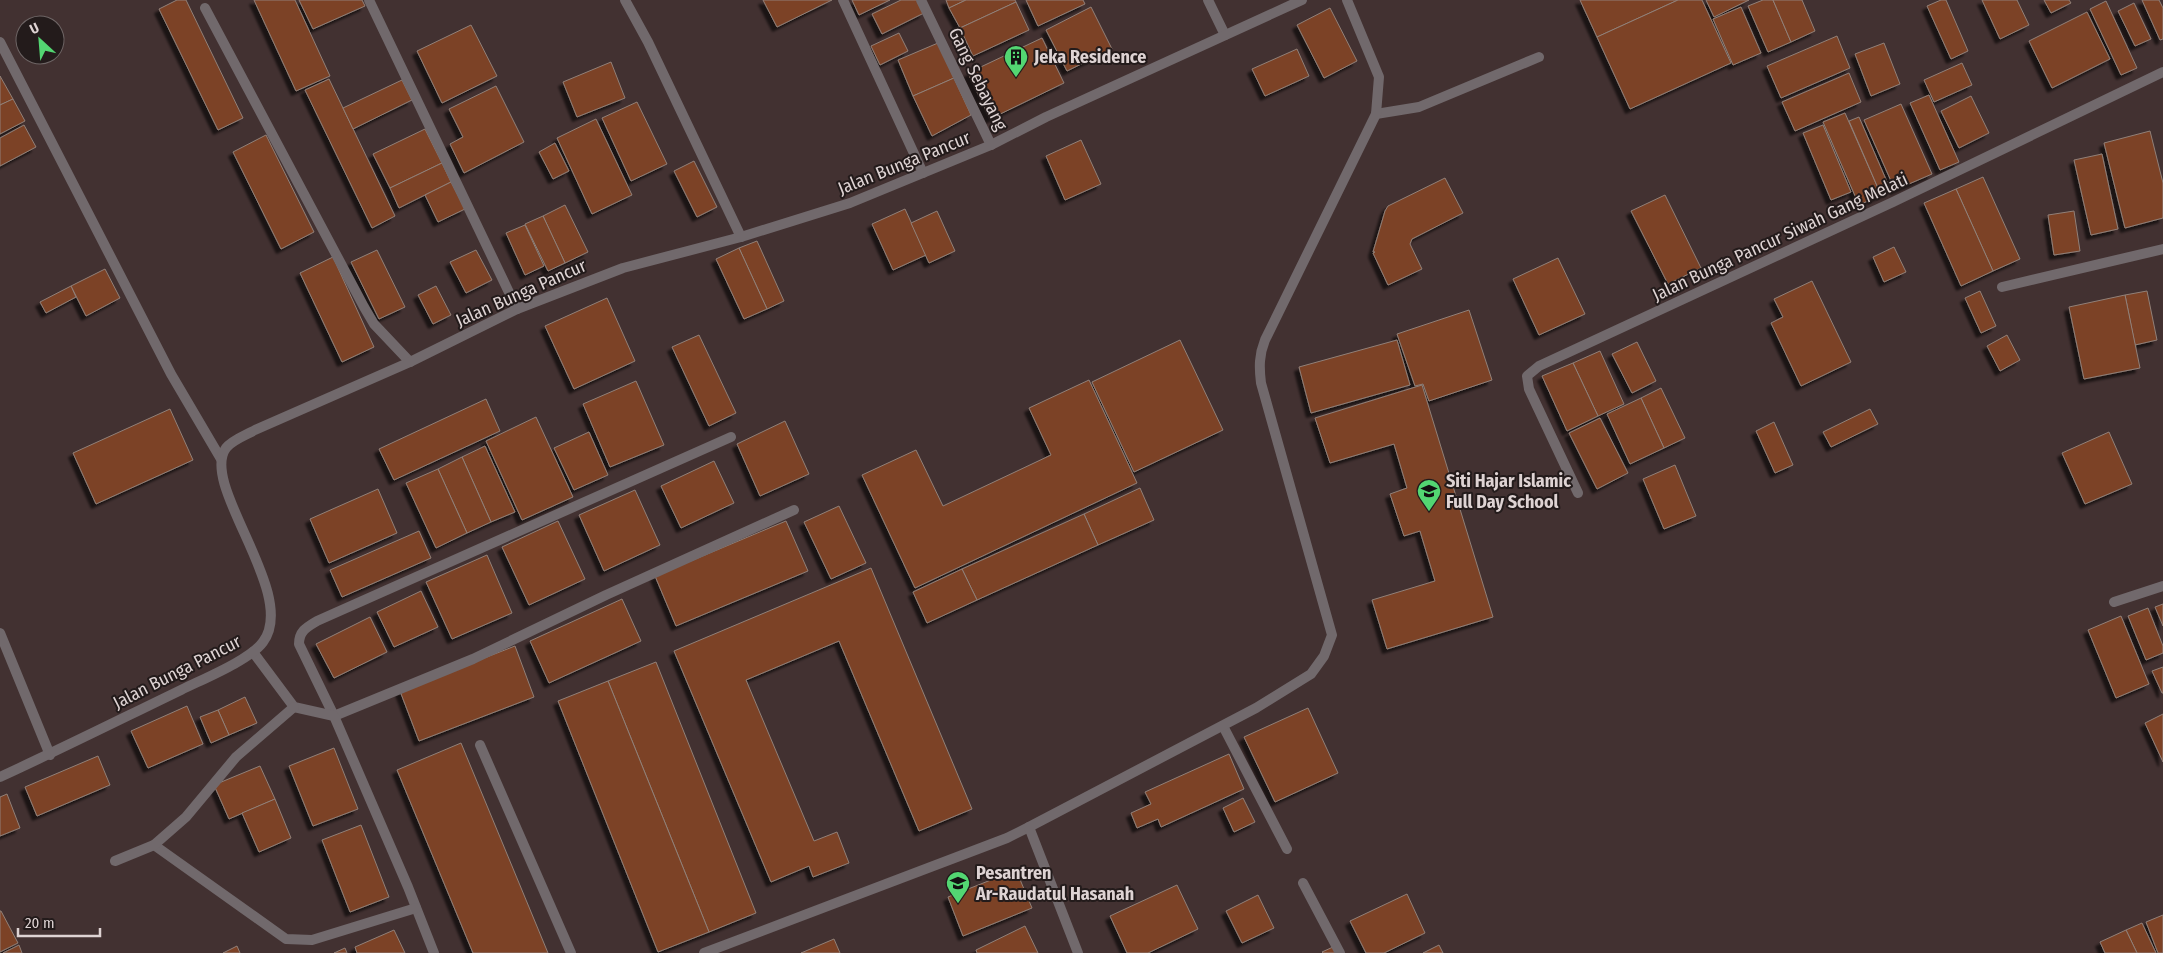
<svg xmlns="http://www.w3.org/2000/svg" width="2163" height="953" viewBox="0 0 2163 953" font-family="'Fira Sans Condensed',sans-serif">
	<defs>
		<filter id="shadow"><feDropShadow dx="-4.5" dy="4.5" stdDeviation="1" flood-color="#0009"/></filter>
	</defs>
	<rect width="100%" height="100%" fill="#423131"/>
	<g fill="#7c4226" stroke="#918078" filter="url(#shadow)">
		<path d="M177 0H186L243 118 218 130 159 9Z"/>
		<path d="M254 0H295L330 76 296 91Z"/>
		<path d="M299 0H362L365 6 313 29Z"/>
		<path d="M763 0H832L777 27Z"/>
		<path d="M852 0H890L859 15Z"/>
		<path d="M901 0H917L924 13 882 34 872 14Z"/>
		<path d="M946 0H966L949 8Z"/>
		<path d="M966 0H1015L1016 2 960 28 949 8Z"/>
		<path d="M1026 0H1083L1085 4 1038 26Z"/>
		<path d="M1580 0H1678L1597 37Z"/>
		<path d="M1678 0H1702L1731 63 1630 109 1597 37Z"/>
		<path d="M1706 0H1749L1714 17Z"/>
		<path d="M1763 0H1773L1791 42 1768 52 1748 6Z"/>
		<path d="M1773 0H1802L1815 31 1791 42Z"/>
		<path d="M1941 0H1946L1968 51 1951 59 1927 6Z"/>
		<path d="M1982 0H2017L2029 25 2000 39Z"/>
		<path d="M2044 0H2069L2071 3 2051 13Z"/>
		<path d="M2142 0H2159L2163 8V39L2160 40Z"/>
		<path d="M2106 1 2137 68 2121 75 2090 9Z"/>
		<path d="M1016 2 1029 30 973 56 960 28Z"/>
		<path d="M2134 3 2151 39 2135 46 2118 11Z"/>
		<path d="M1091 7 1112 49 1067 71 1046 30Z"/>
		<path d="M1741 7 1761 53 1733 65 1713 19Z"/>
		<path d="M1330 8 1357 61 1324 78 1297 25Z"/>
		<path d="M2087 12 2110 59 2052 88 2029 41Z"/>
		<path d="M471 25 497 76 442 103 417 51Z"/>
		<path d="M899 33 908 51 880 65 871 46Z"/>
		<path d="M1837 36 1850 68 1781 98 1767 66Z"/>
		<path d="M1042 38 1064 83 990 119 968 73Z"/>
		<path d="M938 43 954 78 913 96 898 60Z"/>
		<path d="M1884 43 1900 84 1871 96 1855 54Z"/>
		<path d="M1297 49 1309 76 1265 96 1252 69Z"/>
		<path d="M611 62 625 98 577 117 563 82Z"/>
		<path d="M1962 63 1972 85 1934 102 1924 80Z"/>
		<path d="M1849 73 1861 102 1795 131 1782 102Z"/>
		<path d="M0 76 13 99 0 105Z"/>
		<path d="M954 78 971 115 932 136 913 96Z"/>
		<path d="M329 79 395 216 372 228 305 90Z"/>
		<path d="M402 80 412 100 353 129 343 108Z"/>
		<path d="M496 86 524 142 464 173 450 144 463 137 449 109Z"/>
		<path d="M1929 95 1959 162 1940 170 1910 103Z"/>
		<path d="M1971 96 1989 133 1959 148 1941 111Z"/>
		<path d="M13 99 25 121 0 134V105Z"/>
		<path d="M637 102 667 164 631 181 602 118Z"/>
		<path d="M1901 104 1932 174 1895 190 1864 120Z"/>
		<path d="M1845 113 1881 195 1859 205 1823 122Z"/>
		<path d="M1859 117 1891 191 1881 195 1849 121Z"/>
		<path d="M596 119 632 195 592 214 557 138Z"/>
		<path d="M24 125 36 147 0 166V138Z"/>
		<path d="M1823 125 1851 192 1831 200 1803 133Z"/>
		<path d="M425 129 442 163 390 188 373 154Z"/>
		<path d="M2150 131 2163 183V218L2125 228 2104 143Z"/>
		<path d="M266 135 314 232 281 249 233 152Z"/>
		<path d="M1081 140 1101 184 1065 200 1046 156Z"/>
		<path d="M555 143 569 171 553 179 539 152Z"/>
		<path d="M2102 154 2118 229 2091 235 2074 160Z"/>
		<path d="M694 161 717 207 697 217 674 171Z"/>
		<path d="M442 163 451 182 399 208 390 188Z"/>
		<path d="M1983 177 2020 259 1993 271 1956 189Z"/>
		<path d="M1445 178 1463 213 1412 239 1410 244 1422 269 1388 285 1373 253 1375 252H1373L1385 211 1388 206Z"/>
		<path d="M451 182 465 209 438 222 425 195Z"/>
		<path d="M1956 189 1993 271 1961 286 1924 203Z"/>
		<path d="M1665 195 1701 268 1668 284 1631 211Z"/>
		<path d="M565 205 588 252 565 263 543 216Z"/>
		<path d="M905 209 926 255 893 270 872 224Z"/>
		<path d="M937 211 955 251 929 263 911 223Z"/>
		<path d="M2074 211 2080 251 2054 255 2048 215Z"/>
		<path d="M543 216 565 263 548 271 525 224Z"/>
		<path d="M525 225 544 266 525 275 506 233Z"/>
		<path d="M757 241 784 301 767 309 739 248Z"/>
		<path d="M1894 247 1906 272 1884 282 1873 257Z"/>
		<path d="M739 248 767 309 744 319 716 259Z"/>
		<path d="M377 250 405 307 379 319 351 262Z"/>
		<path d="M476 250 492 280 466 293 450 262Z"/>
		<path d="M333 257 374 347 342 362 300 273Z"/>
		<path d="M1558 258 1585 314 1539 335 1513 279Z"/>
		<path d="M105 269 120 298 86 316 71 286Z"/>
		<path d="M1812 281 1851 362 1801 386 1771 323 1783 317 1774 299Z"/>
		<path d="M71 286 76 297 46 313 40 302Z"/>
		<path d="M436 286 451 315 433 324 418 295Z"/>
		<path d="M1980 291 1996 326 1981 333 1965 298Z"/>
		<path d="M2147 291 2157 340 2135 345 2125 295Z"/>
		<path d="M2125 295 2140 368 2084 379 2069 307Z"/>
		<path d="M607 298 635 361 574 389 545 326Z"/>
		<path d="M1469 310 1492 380 1429 401 1423 384 1415 386 1397 334Z"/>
		<path d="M699 335 736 413 709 426 672 347Z"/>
		<path d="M2007 335 2020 360 2000 371 1987 346Z"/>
		<path d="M1180 340 1223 430 1134 472 1092 382Z"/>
		<path d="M1397 340 1410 385 1311 413 1299 367Z"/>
		<path d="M1637 342 1656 381 1632 393 1612 354Z"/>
		<path d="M1600 351 1624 404 1598 416 1573 363Z"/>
		<path d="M1573 363 1598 416 1567 431 1542 376Z"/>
		<path d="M1089 380 1137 483 915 588 862 475 916 450 943 506 1051 455 1029 408Z"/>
		<path d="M636 381 664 445 610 467 583 404Z"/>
		<path d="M1422 385 1493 617 1387 649 1372 600 1435 581 1420 531 1404 536 1390 494 1407 488 1394 444 1330 463 1315 418Z"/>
		<path d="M1661 388 1685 438 1664 448 1641 398Z"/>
		<path d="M1641 398 1664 448 1630 464 1607 414Z"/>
		<path d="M486 399 500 431 394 480 379 449Z"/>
		<path d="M170 409 193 460 96 504 73 453Z"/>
		<path d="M1870 409 1878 424 1831 447 1823 432Z"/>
		<path d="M536 417 573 497 522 520 486 441Z"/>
		<path d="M1600 418 1628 473 1597 489 1569 433Z"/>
		<path d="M785 421 809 474 760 496 737 444Z"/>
		<path d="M1774 422 1793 465 1775 473 1756 431Z"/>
		<path d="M589 432 608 475 574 490 554 448Z"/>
		<path d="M2109 432 2132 484 2085 504 2062 453Z"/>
		<path d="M485 446 515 512 491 522 462 457Z"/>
		<path d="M462 457 491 522 467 533 438 469Z"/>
		<path d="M714 461 734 503 681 528 661 486Z"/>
		<path d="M1675 465 1696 516 1664 529 1643 479Z"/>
		<path d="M438 469 467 533 436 548 406 483Z"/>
		<path d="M1140 488 1154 520 1098 545 1084 514Z"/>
		<path d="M378 489 397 533 329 563 310 519Z"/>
		<path d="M635 490 660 545 604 571 579 515Z"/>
		<path d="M839 506 866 563 831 579 804 522Z"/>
		<path d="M1084 514 1098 545 977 600 962 569Z"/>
		<path d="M558 521 585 579 529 605 502 547Z"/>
		<path d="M786 521 808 571 676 626 655 576Z"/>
		<path d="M419 531 431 558 342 597 330 570Z"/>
		<path d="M487 555 512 613 452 639 426 582Z"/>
		<path d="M871 568 972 809 919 831 839 641 746 680 814 841 837 832 849 863 813 877 809 866 771 882 674 651Z"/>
		<path d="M962 569 977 600 927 623 913 592Z"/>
		<path d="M421 591 438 627 394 647 377 612Z"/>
		<path d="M622 599 641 641 549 683 530 641Z"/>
		<path d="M2163 604V626L2155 607Z"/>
		<path d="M2148 608 2163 646V653L2146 660 2128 616Z"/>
		<path d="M2121 616 2149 684 2116 698 2088 630Z"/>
		<path d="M370 617 387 652 334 678 316 644Z"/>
		<path d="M515 646 534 697 419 741 400 691Z"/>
		<path d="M656 662 756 913 709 932 608 681Z"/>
		<path d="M2163 667V693H2162L2152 671Z"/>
		<path d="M608 681 709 932 658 952 558 701Z"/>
		<path d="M245 697 257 723 229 735 218 710Z"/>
		<path d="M187 706 203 744 148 768 131 731Z"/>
		<path d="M1308 708 1338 773 1275 802 1244 737Z"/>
		<path d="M218 710 229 735 211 743 200 717Z"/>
		<path d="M2163 714V762L2145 723Z"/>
		<path d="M461 743 548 953H473L397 770Z"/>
		<path d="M334 748 358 809 313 826 289 766Z"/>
		<path d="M1229 754 1244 789 1161 827 1158 819 1137 828 1131 813 1151 804 1145 792Z"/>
		<path d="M98 756 110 785 37 816 25 787Z"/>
		<path d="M260 766 275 799 229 819 214 785Z"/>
		<path d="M7 794 20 828 0 836V797Z"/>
		<path d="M1243 798 1255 822 1234 832 1223 808Z"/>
		<path d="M275 799 291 838 259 852 242 813Z"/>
		<path d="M361 825 389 897 350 912 322 840Z"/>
		<path d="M1016 870 1032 908 963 936 948 897Z"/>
		<path d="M1177 885 1198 929 1148 953H1127L1110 916Z"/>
		<path d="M1407 894 1425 933 1384 953H1366L1350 921Z"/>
		<path d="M1258 895 1274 928 1242 943 1226 911Z"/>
		<path d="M0 911H1L18 943 0 952Z"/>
		<path d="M2163 915V953H2158L2146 922Z"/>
		<path d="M2142 923 2156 953H2137L2126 930Z"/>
		<path d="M1025 926 1038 953H977L976 950Z"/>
		<path d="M394 930 405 953H357L355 947Z"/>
		<path d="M2126 930 2137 953H2105L2100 942Z"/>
		<path d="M834 939 840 953H801Z"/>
		<path d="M19 945 22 953H3Z"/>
		<path d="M1439 945 1443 953H1423Z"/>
		<path d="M237 946 240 953H223Z"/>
		<path d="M1333 947 1336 953H1323L1322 952Z"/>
		<path d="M345 948 347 953H334Z"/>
	</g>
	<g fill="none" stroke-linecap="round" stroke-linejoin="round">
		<g stroke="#71696c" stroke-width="10">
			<path d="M843 0 923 173"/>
			<path d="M1376 114 1419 107 1539 57"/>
			<path d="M731 437 317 621C307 627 299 631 299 644L334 716 473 659 606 595 794 510"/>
			<path d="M0 633 50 755"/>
			<path d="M253 652 294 707 334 716 408 887 434 953"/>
			<path d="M480 745 571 953"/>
			<path d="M154 845 286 939 312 940 416 908"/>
			<path d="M115 861 154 845 186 817 236 757 294 707"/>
			<path d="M704 953 1007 838 1029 827"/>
		</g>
		<g stroke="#71696c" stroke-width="10">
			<path d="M369 0 517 309"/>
			<path d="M625 0 648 42 741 237"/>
			<path d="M921 0 991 145"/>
			<path d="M1208 0 1225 35"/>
			<path d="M205 8 364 307 374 324 410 362"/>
			<path d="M0 42 171 374 221 459"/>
			<path d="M2002 287 2163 249"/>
			<path d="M1578 493 1529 389 1527 376 1539 366 1893 202 2163 72"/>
			<path d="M2114 602 2163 586"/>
			<path d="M1223 726 1287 849"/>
			<path d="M0 777C61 749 121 719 181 690 203 679 250 660 263 642 299 594 199 485 226 448 232 440 246 435 255 430L410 362 517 309 623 268 741 237 850 203 991 145 1046 117 1302 0"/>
			<path d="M1303 883 1340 953"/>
			<path d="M1078 953 1029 827 1256 708 1311 674 1324 656 1332 635 1261 383C1259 367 1259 355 1265 340L1376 114 1379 77 1347 0"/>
		</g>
	</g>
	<defs>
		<g id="building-pin" transform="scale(1.25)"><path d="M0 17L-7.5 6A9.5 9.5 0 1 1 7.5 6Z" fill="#53d672" stroke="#231b1b"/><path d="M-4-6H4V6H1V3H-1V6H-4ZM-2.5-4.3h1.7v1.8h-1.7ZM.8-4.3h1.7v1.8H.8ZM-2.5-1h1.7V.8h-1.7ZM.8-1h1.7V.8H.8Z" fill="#111"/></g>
		<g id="school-pin" transform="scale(1.25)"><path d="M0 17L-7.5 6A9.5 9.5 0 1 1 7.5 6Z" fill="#53d672" stroke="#231b1b"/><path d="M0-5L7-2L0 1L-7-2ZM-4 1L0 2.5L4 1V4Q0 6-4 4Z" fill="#111"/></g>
	</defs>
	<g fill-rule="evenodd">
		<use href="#building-pin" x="1016" y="57"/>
		<use href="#school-pin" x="1429" y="491"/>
		<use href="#school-pin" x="958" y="883"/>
	</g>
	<g text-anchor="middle" stroke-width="4" stroke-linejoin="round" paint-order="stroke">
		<g font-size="18" font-weight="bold" fill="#ded3d3" stroke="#231b1b" text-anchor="start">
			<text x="1034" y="63">Jeka Residence</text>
			<text x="1446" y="487">Siti Hajar Islamic<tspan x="1446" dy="21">Full Day School</tspan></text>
			<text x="976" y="879">Pesantren<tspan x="976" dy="21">Ar-Raudatul Hasanah</tspan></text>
		</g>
		<g font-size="18" fill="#ded3d3" stroke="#231b1b">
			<text transform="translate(978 79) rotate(64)" y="6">Gang Sebayang</text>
			<text transform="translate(904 163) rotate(-22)" y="6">Jalan Bunga Pancur</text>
			<text transform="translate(1780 237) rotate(-25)" y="6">Jalan Bunga Pancur Siwah Gang Melati</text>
			<text transform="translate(521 293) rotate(-24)" y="6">Jalan Bunga Pancur</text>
			<text transform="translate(177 672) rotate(-27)" y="6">Jalan Bunga Pancur</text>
		</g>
	</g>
	<g transform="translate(40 40) rotate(334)"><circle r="24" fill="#231b1b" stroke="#6e6565"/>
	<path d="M0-4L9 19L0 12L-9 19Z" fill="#53d672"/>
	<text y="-8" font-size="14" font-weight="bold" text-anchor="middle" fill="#ded3d3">U</text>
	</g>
	<path d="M18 928v8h82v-8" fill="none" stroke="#ded3d3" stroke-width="2.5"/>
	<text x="25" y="928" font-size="15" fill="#ded3d3" stroke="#231b1b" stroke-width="4" paint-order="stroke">20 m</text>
</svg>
